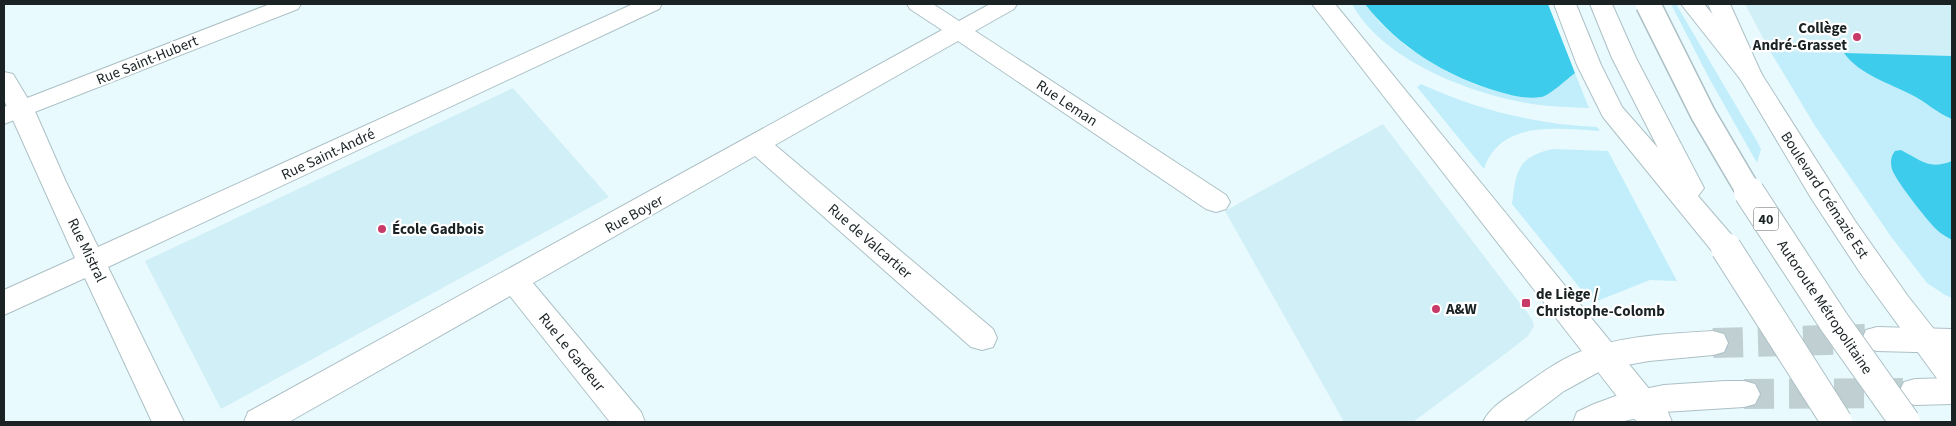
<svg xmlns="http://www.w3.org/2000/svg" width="1956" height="426" viewBox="0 0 1956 426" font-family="'Source Sans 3',sans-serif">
	<rect width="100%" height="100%" fill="#e9fafe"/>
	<g fill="#d1eff7">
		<path d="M1745 4H1952V56L1770 51Z"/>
		<path d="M513 88 609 197 221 409 145 261Z"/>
		<path d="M1383 124 1526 311 1532 319 1534 326 1528 336 1509 351 1413 422H1344L1225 211Z"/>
	</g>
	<g fill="#c1eefa">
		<path d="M1352 4H1365L1379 22 1407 47 1444 70 1476 85 1519 97 1559 86 1575 73 1589 108C1570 107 1551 107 1532 104 1471 94 1383 61 1352 4Z"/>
		<path d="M1671 4H1676L1758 143 1761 149 1757 163 1709 78Z"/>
		<path d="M1770 51 1952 56V298L1945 295 1927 283 1892 238 1815 126Z"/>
		<path d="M1421 84C1478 110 1535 124 1597 127L1600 131C1558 129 1501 119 1484 169L1417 87Z"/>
		<path d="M1553 149 1608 151 1677 281 1650 280 1592 303 1512 204C1516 171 1517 157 1553 149Z"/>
	</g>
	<g fill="#3dcceb">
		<path d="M1365 4H1548L1575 73C1567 79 1549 96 1541 97 1527 99 1513 96 1500 92 1447 77 1398 47 1365 4Z"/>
		<path d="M1844 53 1952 56V119C1937 113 1926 102 1912 95 1889 83 1860 75 1844 53Z"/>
		<path d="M1901 150C1922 161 1929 170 1952 161V240C1947 237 1941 234 1936 229 1927 220 1895 180 1892 169 1890 162 1891 156 1895 151Z"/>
	</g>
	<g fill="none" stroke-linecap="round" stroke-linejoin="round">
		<g stroke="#c0cfd2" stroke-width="30" stroke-dasharray="30 15" stroke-linecap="butt">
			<path d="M1713 343 1865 339"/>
			<path d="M1744 394 1903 393"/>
		</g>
		<g stroke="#acc0c5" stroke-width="2">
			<g id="street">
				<path d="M633 4H662L659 9 108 267 184 422H152L85 278 4 315V290L75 258 4 100V72L13 74 34 109 66 182 98 247Z"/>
				<path d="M907 4H933L959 21 990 4H1017L1014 9 975 31 1226 195 1230 202 1226 209 1216 212 1206 209 958 41 775 145 993 329 997 338 993 347 982 350 971 347 755 156 533 283 641 412 645 422H610L510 296 289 422H244L248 412 942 30 910 9Z"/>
			</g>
		</g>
		<g stroke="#acc0c5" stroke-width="2">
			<g id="secondary">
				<path d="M270 4H301L298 9 4 124V107Z"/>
				<path d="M1708 4H1730L1762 75 1759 80 1750 83 1741 80Z"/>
				<path d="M1877 327 1952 329V353L1877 351 1866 348 1862 339 1866 330Z"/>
				<path d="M1713 331 1724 334 1728 343 1724 352 1713 355 1649 361 1604 369 1564 391 1523 422H1483C1490 407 1505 399 1519 389 1537 376 1556 362 1577 353 1620 335 1668 334 1713 331Z"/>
				<path d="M1952 378V404L1915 405 1904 402 1899 392 1904 382 1915 379Z"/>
				<path d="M1725 381H1744L1755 384 1760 394 1755 404 1744 407 1664 412 1620 422H1573L1577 412 1594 404 1624 393 1664 385Z"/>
			</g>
		</g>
		<g stroke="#acc0c5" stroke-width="2">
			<g id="primary">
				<path d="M1312 4H1335L1668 412 1672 422H1637Z"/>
				<path d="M1750 67 1759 70 1855 221 1907 295 1952 352V388L1941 384 1861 274 1811 198 1738 75 1741 70Z"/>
			</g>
		</g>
		<g stroke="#acc0c5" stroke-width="2">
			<g id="highway">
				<path d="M1554 4H1576L1601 65 1622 107 1658 148 1612 58 1590 4H1612L1636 58 1704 188 1698 196 1736 240 1740 248 1736 256 1726 259 1716 256 1603 117 1577 65Z"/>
				<path d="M1681 4H1704L1759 70 1762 75 1759 80 1750 83 1741 80Z"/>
			</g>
		</g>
		<use href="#street" fill="#fff" fill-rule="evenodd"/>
		<use href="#secondary" fill="#fff" fill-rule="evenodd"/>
		<use href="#primary" fill="#fff" fill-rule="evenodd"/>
		<use href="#highway" fill="#fff" fill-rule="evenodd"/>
		<g stroke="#acc0c5" stroke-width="27" stroke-linecap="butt">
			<path id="highway-bridge-far1" d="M1648 4 1703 114 1750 194"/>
		</g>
		<g stroke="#acc0c5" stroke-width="32" stroke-linecap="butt">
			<g id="highway-bridge">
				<path d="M1749 192 1834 322 1905 422"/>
				<path d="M1726 248 1837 422"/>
			</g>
		</g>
		<use href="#highway-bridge-far1" stroke="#fff" stroke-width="24"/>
		<use href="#highway-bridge" stroke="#fff" stroke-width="30"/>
	</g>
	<g fill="#c83b68" stroke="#fff" stroke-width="2">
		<circle cx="1857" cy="37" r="5"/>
		<circle cx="382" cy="229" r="5"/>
		<rect x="1521" y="298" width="10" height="10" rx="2.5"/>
		<circle cx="1436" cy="309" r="5"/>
	</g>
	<g text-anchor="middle" stroke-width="4.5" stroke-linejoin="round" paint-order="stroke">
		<rect fill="#fff" stroke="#5f6466" stroke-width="1" x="1753.5" y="207.5" width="25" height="23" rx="4"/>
		<g font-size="14" font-weight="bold" fill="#1a2224">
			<text x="1766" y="224">40</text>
		</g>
		<g font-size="15" font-weight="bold" fill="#1a2224" stroke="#fff" text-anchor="start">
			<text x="1847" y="33" text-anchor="end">Collège<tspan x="1847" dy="17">André-Grasset</tspan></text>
			<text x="392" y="234">École Gadbois</text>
			<text x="1536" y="299">de Liège /<tspan x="1536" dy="17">Christophe-Colomb</tspan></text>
			<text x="1446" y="314">A&amp;W</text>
		</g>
		<g font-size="15" fill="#1a2224" stroke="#fff">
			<text transform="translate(147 60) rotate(-22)" y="5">Rue Saint-Hubert</text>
			<text transform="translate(1067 103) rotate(34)" y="5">Rue Leman</text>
			<text transform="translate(328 154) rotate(-25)" y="5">Rue Saint-André</text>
			<text transform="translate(1825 195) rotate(57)" y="5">Boulevard Crémazie Est</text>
			<text transform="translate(634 214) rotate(-29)" y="5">Rue Boyer</text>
			<text transform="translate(870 241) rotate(41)" y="5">Rue de Valcartier</text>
			<text transform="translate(87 250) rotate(64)" y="5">Rue Mistral</text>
			<text transform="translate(1825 307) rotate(56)" y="5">Autoroute Métropolitaine</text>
			<text transform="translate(572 352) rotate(51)" y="5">Rue Le Gardeur</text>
		</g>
	</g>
	<rect width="1956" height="426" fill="none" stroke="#1a2224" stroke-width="10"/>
</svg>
